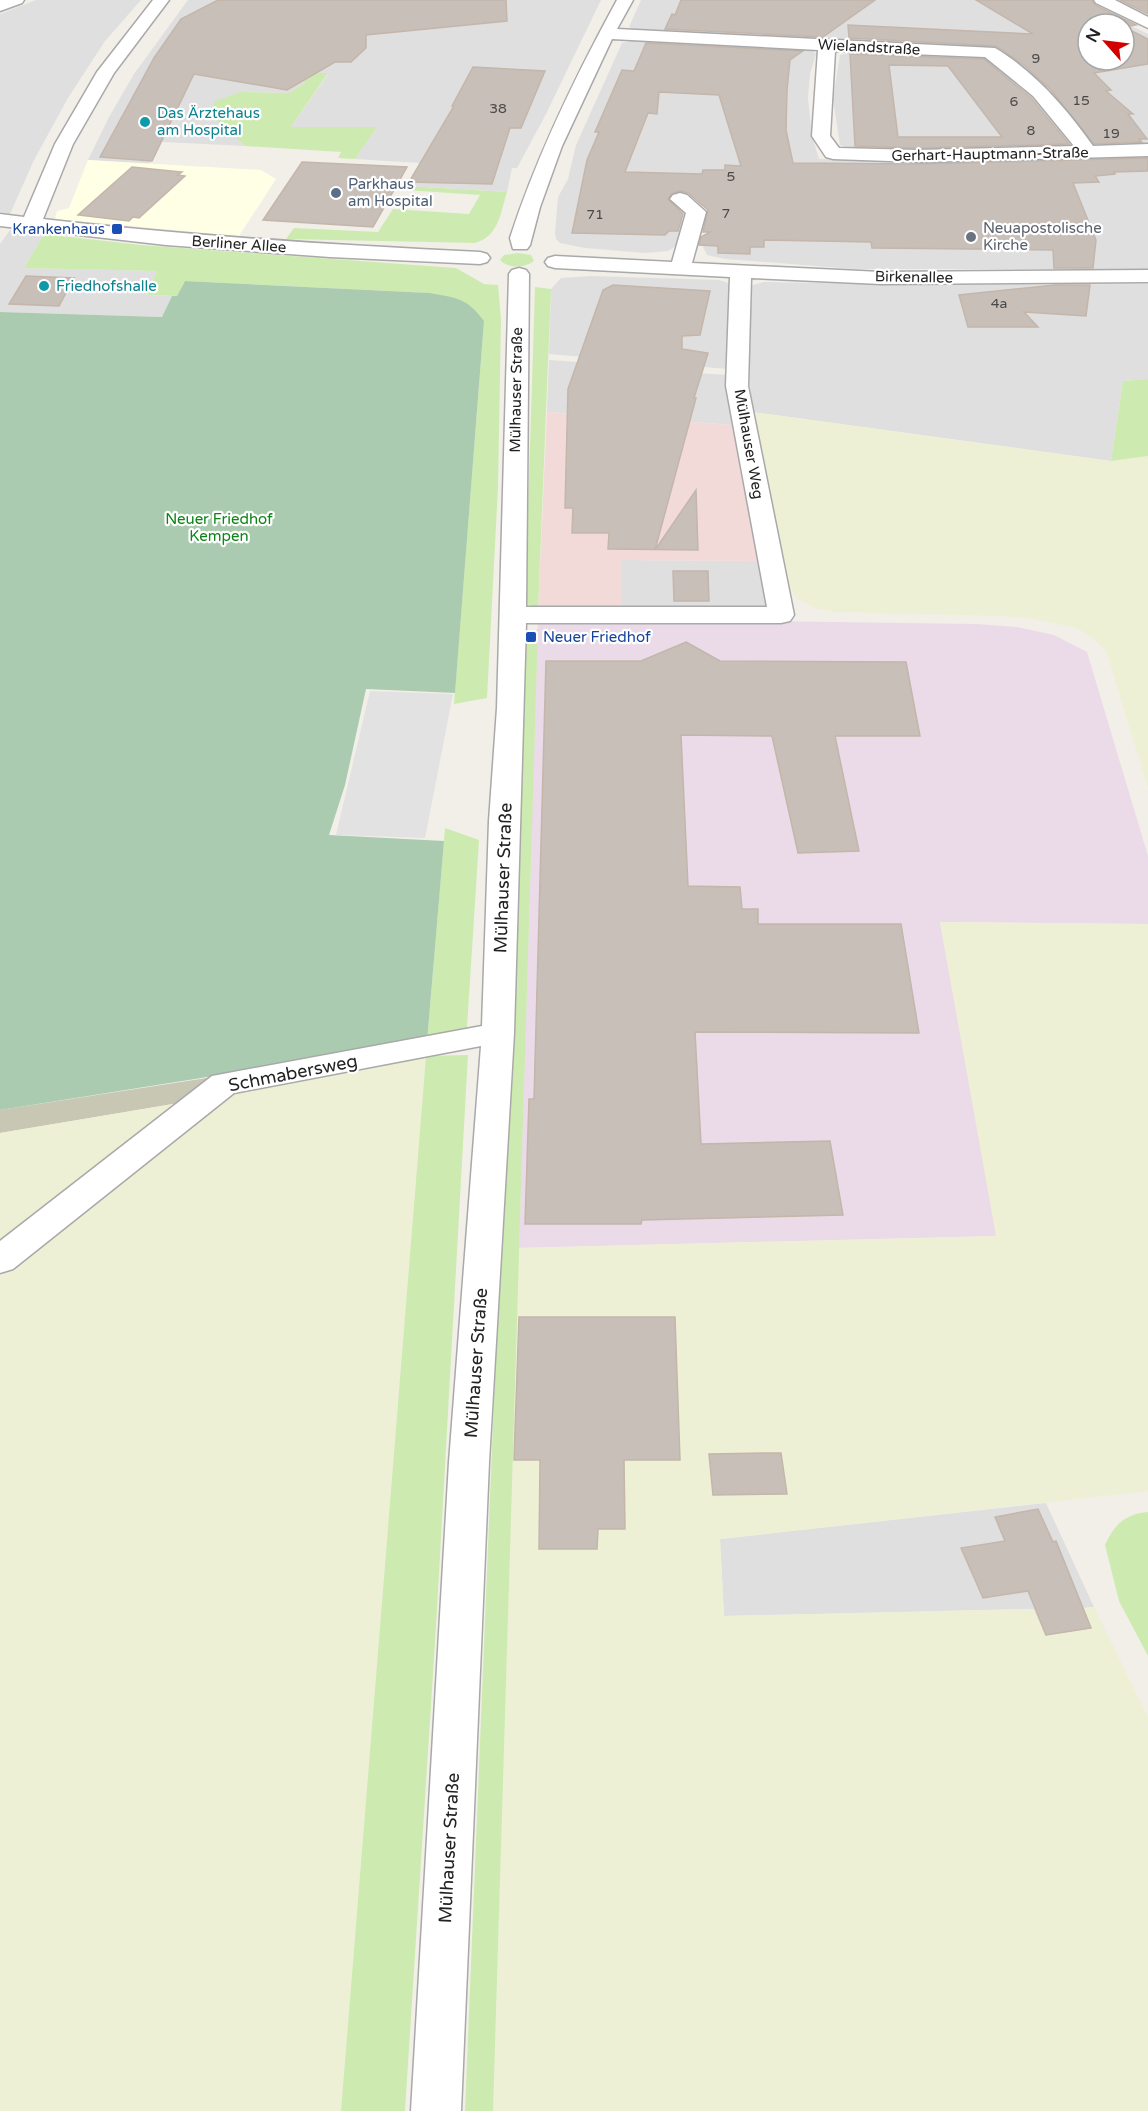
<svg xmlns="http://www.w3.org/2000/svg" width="1148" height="2111" viewBox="0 0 1148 2111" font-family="'Varela Round',sans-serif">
	<rect width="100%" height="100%" fill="#f2efe9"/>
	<g fill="#e0dfdf" fill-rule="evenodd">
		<path d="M36 0H141L105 41 68 98 34 160 10 214 0 212V14Z"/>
		<path d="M188 0H601L546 114 517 168H512L507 192 407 186 420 163 355 159 376 128 291 127 328 74 307 82 289 93 241 92 214 117 245 146 142 141 134 152 157 153 149 164 88 160 109 117 134 74Z"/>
		<path d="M641 0H1079L1148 34V145L1106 148 1091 144 1078 126 1045 90 992 47H928L641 32 629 27ZM1088 24H1124V60H1088Z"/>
		<path d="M639 39 813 51 816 54 810 74 808 98 812 136 819 159 883 161 892 158 1148 154V269H854L725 259 707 255 703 247 708 234 712 193 655 192 683 221 684 228 679 244 668 251 645 253 585 248 560 243 556 239 555 233 558 197 568 179 576 145 622 43Z"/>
		<path d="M851 52 990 57 1031 91 1074 145 1066 149 975 150 851 149 840 145 833 99 840 55Z"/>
		<path d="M10 230 44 234 24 268 157 271 147 295 172 296 162 317 0 312V244Z"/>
		<path d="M591 276 719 280 732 284 728 369 549 354 551 289 561 278Z"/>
		<path d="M764 282 935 285 1148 284V379L1123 381 1111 461 752 412 746 333 749 286Z"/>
		<path d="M549 360 624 365 631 369 729 375 734 425 547 412Z"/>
		<path d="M622 560 762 561 773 608 622 611Z"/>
		<path d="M1046 1503 1094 1607 1084 1608 1092 1629 1045 1636 1033 1609 724 1616 720 1539Z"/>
	</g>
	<path fill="#f2dad9" d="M547 412 734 425 742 478 762 561 622 560V611L538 610Z"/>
	<path fill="#ebdbe8" d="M538 618 977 624 1017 627 1054 635 1087 652 1148 856V924L940 922 997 1236 519 1248Z"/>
	<path fill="#ffffe5" d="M88 160 261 170 276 179 239 236 55 219 57 211 69 208Z"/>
	<path fill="#c7c7b4" d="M226 1075 191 1101 0 1133V1110Z"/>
	<g fill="#eef0d5">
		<path d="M752 412 1111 461 1148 456V788L1106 651 1092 638 1077 628 1029 618 1002 616 837 612 814 608 797 599 791 588 763 477Z"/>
		<path d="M940 922 1148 924V1491L720 1539 724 1616 1034 1609 1045 1636 1091 1629 1084 1608 1094 1607 1148 1717V2111H493L519 1248 996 1236Z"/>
		<path d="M426 1056 341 2111H0V1277L235 1088Z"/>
		<path d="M191 1101 0 1251V1133Z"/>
	</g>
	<g fill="#cdebb0">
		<path d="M313 73H328L291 127H377L355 159 338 158 341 152 245 146 213 117 216 115 212 108 215 101 241 92 289 93 306 82 301 81Z"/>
		<path d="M407 186 507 192C500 214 499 236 475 243L286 239 294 228 378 232 393 209 469 214 480 195 405 190Z"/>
		<path d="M44 234 141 245 456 268 484 284 498 285 501 319 498 488 487 698 454 704 484 321 430 293 185 281 177 296 147 295 157 271 24 268Z"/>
		<path d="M518 253 531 255 534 261C525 268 509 269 500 260L504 255Z"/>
		<path d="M535 287 551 289 538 610 525 603Z"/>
		<path d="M1148 379V456L1111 461 1123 381Z"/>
		<path d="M538 629 493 2111H465L525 638Z"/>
		<path d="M445 828 479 840 467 1028 457 1037 427 1042Z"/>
		<path d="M468 1055 436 1627 405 2111H341L426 1056Z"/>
		<path d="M1148 1512V1656L1119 1601 1105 1545C1114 1525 1125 1514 1148 1512Z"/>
	</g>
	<path fill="#aacbaf" d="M185 281 430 293C457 298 467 298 484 321L455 693 366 689 345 785 329 835 444 841 427 1042 0 1110V312L162 317 172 296H177Z"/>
	<path fill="#e2e2e2" d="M370 691 453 694 425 838 336 835Z"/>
	<g fill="#c7bfb8" stroke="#c4b6ab" stroke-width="1.5" fill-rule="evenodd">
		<path d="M218 0H506L507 21 366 35V48L351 62H335L287 90 194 74 152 161 100 157 154 58 181 19Z"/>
		<path d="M681 0H875L823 37 665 29 672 14 675 15Z"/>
		<path d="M976 0H1092L1095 5 1136 25 1124 27 1148 39V64L1094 73 1111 90 1106 91 1133 114H1128L1147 139H1139L1142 142 1094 144 1051 90 1025 66 996 46 849 38 848 25 1033 34ZM1088 24H1124V60H1088Z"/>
		<path d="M1120 0H1148V14Z"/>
		<path d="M646 43 803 51 790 60 787 90 786 130 793 163 918 164 1148 158V171L1114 172 1115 174 1095 176 1099 182 1073 183 1096 240 1093 268H1054L1053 250 872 248 871 242 764 240V247H750V254L718 253V246L699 245 701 237 710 232H703L708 210 688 193 681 191 672 193 668 199 683 214 678 231H669L665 235 572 233 587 160 599 132H595L622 70 634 71ZM659 92 719 95 741 166 725 165V170H703L702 174 625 172 648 113 657 114Z"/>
		<path d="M850 54 984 59 1031 98 1069 144 918 148 855 146ZM889 65 948 66 1002 137H898Z"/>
		<path d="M473 67 545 71 521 128H510L492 184 409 182 454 106H452Z"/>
		<path d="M302 162 407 167 373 227 263 220Z"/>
		<path d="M132 167 182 172 178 175 185 176 139 218 133 217 129 221 78 215Z"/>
		<path d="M26 276 74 278 59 306 9 304Z"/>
		<path d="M613 285 710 291 700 335 682 336V349L708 353 694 398H696L655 550 696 490 698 550 608 549 609 533H572L573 508H565L568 389 603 290Z"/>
		<path d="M1055 285H1090L1086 316 1024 312 1038 327H968L959 295Z"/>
		<path d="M673 571H708L709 601H674Z"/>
		<path d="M686 642 720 661 906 662 920 736H835L859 851 798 853 772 736 681 735 688 886 740 887 742 909H758V924H901L919 1033 695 1032 701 1144 830 1141 843 1215 642 1220 641 1224H525L529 1099H534L546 661H641Z"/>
		<path d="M519 1317H675L680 1460H624L625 1529H598L597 1549H539L540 1460H514Z"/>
		<path d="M766 1453H781L787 1494 713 1495 709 1454Z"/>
		<path d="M1038 1509 1053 1542 1056 1541 1091 1628 1046 1635 1028 1591 983 1598 961 1548 1005 1541 995 1517Z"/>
	</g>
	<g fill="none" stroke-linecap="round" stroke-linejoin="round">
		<g stroke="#a9a9a9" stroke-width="3">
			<g id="minor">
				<path d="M0 0H24L22 3 0 11Z"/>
				<path d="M153 0H169L114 73 73 144 43 219C188 236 334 245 480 252L487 254 490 258 487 262 480 264 330 257 166 245 0 226V214L24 217 55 144 97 72Z"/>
				<path d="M617 0H633L617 29 995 48C1034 71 1067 109 1093 146L1148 144V156L918 162 833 159 826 157 812 136 818 50 612 39 562 146 540 207 530 245 527 249H513L510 238C537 155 575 77 617 0ZM835 51 985 57 1033 96 1074 146 918 150 839 148 830 136Z"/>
				<path d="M1094 0H1115L1148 17V28L1096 3Z"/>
				<path d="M680 193 687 195 706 212 692 263 881 272 1148 270V282L881 284 751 278 748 386 794 615 790 621 781 623H526L514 1033 489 1462 461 2111H411L449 1462 481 1046 234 1093 13 1269 0 1273V1241L212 1076 482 1026 489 821 497 708 509 274 512 270 519 268 526 270 529 274 526 607H767L726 386 730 277 555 268 548 266 545 262 548 258 555 256 672 262 686 213 670 199 673 195Z"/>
			</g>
		</g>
		<use href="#minor" fill="#fff" fill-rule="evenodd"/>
	</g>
	<g fill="#0f9aa8" stroke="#fff" stroke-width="2">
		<circle cx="145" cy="122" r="6"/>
		<circle cx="44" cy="286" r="6"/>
	</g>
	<circle fill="#5c6f8a" stroke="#fff" stroke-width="2" cx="336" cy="193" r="6"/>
	<g fill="#1a4fb4" stroke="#fff" stroke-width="2">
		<rect x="111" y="223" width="12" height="12" rx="3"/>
		<rect x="525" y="631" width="12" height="12" rx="3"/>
	</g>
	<circle fill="#6b7280" stroke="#fff" stroke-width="2" cx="971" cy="237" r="6"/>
	<g text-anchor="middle" stroke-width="4.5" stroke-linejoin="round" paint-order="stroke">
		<g font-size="14" fill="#4b4948">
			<text x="1036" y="63">9</text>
			<text x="1081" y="105">15</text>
			<text x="1014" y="106">6</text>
			<text x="498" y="113">38</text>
			<text x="1031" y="135">8</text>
			<text x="1111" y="138">19</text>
			<text x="731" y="181">5</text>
			<text x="726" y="218">7</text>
			<text x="595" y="219">71</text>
			<text x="999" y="308">4a</text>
		</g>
		<g font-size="15" fill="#222" stroke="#fff">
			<text transform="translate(869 47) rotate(3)" y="5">Wielandstraße</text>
			<text transform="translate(990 154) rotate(-1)" y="5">Gerhart-Hauptmann-Straße</text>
			<text transform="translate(239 244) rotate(4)" y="5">Berliner Allee</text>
			<text transform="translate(914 277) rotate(1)" y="5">Birkenallee</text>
			<text transform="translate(516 390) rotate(-89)" y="5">Mülhauser Straße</text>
			<text transform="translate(749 444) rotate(80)" y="5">Mülhauser Weg</text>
		</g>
		<g font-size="15" fill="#0d838f" stroke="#fff" text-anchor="start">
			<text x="157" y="118">Das Ärztehaus<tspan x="157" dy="17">am Hospital</tspan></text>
			<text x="56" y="291">Friedhofshalle</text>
		</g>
		<g font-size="15" fill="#4e5e75" stroke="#fff" text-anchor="start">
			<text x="348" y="189">Parkhaus<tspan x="348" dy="17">am Hospital</tspan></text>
		</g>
		<g font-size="15" fill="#5b616d" stroke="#fff" text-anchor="start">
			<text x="983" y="233">Neuapostolische<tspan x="983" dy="17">Kirche</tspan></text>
		</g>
		<g font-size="15" fill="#164399" stroke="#fff" text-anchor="end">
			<text x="105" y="234">Krankenhaus</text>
			<text x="543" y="642" text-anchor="start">Neuer Friedhof</text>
		</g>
		<g font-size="15" fill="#0c8416" stroke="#fff">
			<text x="219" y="524">Neuer Friedhof<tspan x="219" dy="17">Kempen</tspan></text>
		</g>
		<g font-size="18" fill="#222" stroke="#fff">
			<text transform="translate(503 878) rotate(-88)" y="6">Mülhauser Straße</text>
			<text transform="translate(293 1073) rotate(-11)" y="6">Schmabersweg</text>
			<text transform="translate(476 1363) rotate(-86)" y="6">Mülhauser Straße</text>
			<text transform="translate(449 1848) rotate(-87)" y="6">Mülhauser Straße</text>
		</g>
	</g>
	<g transform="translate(1106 42) rotate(298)"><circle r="28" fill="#ffffff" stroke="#a7a7a7" stroke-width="1.5"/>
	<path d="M0-4.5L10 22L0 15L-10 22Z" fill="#d40000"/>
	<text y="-9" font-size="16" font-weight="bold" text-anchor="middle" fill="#222222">N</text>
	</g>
</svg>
